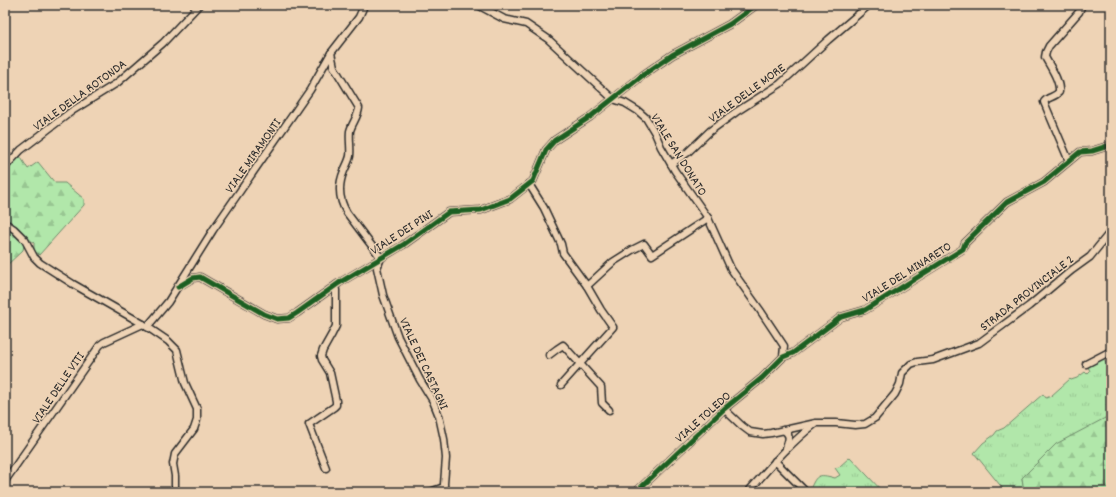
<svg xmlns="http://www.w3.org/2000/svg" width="1116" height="497" viewBox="0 0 1116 497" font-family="Dekko,sans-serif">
	<defs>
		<pattern id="grass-tufts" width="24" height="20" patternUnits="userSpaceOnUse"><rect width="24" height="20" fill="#b1e7aa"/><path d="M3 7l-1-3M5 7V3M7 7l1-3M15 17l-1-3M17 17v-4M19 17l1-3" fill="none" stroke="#98c692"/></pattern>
		<pattern id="forest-firs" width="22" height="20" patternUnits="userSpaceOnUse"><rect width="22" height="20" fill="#b1e7aa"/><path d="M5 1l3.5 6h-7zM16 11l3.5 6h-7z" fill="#98c692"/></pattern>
	</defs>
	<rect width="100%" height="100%" fill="#eed3b5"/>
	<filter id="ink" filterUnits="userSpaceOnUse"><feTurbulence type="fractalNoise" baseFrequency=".025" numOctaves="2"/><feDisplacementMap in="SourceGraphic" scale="8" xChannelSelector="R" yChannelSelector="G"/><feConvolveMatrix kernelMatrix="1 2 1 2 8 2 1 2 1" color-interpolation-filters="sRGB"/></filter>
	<g filter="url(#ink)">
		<g fill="url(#grass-tufts)" stroke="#6e896a">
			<path d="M1103 358 1111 372V416L1107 417 1022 478 1024 492H999L1004 490 974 453 983 443 994 435 997 431 1004 428 1043 394 1046 398 1051 396 1070 379 1071 380 1077 378 1085 372 1087 374 1090 371 1088 367Z"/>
			<path d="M850 457 883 492H809C816 475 817 473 835 478L840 475 835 468 839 467Z"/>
		</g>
		<g fill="url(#forest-firs)" stroke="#6e896a">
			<path d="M20 156 28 169 38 162 55 183H65L84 199V205L39 255 34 251V243L5 219V173Z"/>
			<path d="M5 226 20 238 24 245 23 250 5 267Z"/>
			<path d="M1111 416V492H1024L1022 478 1056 444 1107 417Z"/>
		</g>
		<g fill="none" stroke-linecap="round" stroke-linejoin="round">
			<g stroke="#2b2b2b" stroke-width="9">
				<g id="minor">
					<path d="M478 5 504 19 526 24 548 39 613 99 625 103 638 111 646 118 655 133 661 147 675 171 708 218 731 269 760 310 784 346 783 357"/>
					<path d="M331 53 334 67 359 108C358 117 352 123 350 131 349 139 351 148 350 156 349 161 346 166 344 171 338 185 339 200 347 213L381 258"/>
					<path d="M1069 161 1044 102C1048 96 1054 98 1059 92 1060 80 1050 67 1045 57L1046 52 1049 46 1079 12 1082 5"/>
					<path d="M671 164 687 153 710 131 736 112 780 84 828 40 869 5"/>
					<path d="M5 167 21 150 72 111 117 83 163 43 199 5"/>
					<path d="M529 184 544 208 561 244 563 253 587 286 601 310 613 327 561 385"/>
					<path d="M5 223 14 229 25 240 34 257 40 263 73 284 143 324 168 341 177 350 185 383 197 409V420L194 429 175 454 173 464 175 476V492"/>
					<path d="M381 258 377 268 383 295 398 337 420 380 433 401 439 416 444 439 446 458 444 484 445 492"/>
					<path d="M1111 273V288"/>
					<path d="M587 286 613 262 632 250 644 244 652 255 708 218"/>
					<path d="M178 287 193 278 200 277 264 314 277 319 289 318 297 313 339 283 403 245 449 212 481 210 510 199 533 181 546 150 555 140 590 117 643 75 672 55 730 24 756 5"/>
					<path d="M147 327 168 302 213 230 310 90 331 53 359 17 363 8V5"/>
					<path d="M549 355 557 349 563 345 601 387 602 403 609 410"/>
					<path d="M1086 364 1111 351"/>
					<path d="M724 409 742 426 750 432 763 434 771 433 816 423H836L855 425 865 424 875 418 895 394 900 384 902 373 911 364 917 362 933 360 979 343 1029 306 1072 270 1090 257 1111 231"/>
					<path d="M783 430C791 434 789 440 786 448"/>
					<path d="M775 461 806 492"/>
					<path d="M326 468 309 424 334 407 336 405V401L330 373 322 360 321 356 323 350 332 334 336 326V290L334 287"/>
					<path d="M5 481 100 345 104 342 143 324"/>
					<path d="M430 492 444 487"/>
					<path d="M636 492 724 409 762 378 783 357 793 353 841 317 865 310 963 249 965 243 1007 202 1044 182 1080 152 1092 151 1111 145"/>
					<path d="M748 492C770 467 789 444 815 424"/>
				</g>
			</g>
			<use href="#minor" stroke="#eed3b5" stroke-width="6"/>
			<g stroke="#eed3b5" stroke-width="8">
				<g id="cycleway">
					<path d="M178 287 193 278 200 277 264 314 277 319 289 318 297 313 339 283 403 245 449 212 481 210 510 199 533 181 546 150 555 140 590 117 643 75 672 55 730 24 756 5"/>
					<path d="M636 492 724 409 762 378 783 357 793 353 841 317 865 310 963 249 965 243 1007 202 1044 182 1080 152 1092 151 1111 145"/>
				</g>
			</g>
			<use href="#cycleway" stroke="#1b5e20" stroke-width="5"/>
		</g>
	</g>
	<g text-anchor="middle" stroke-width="3" stroke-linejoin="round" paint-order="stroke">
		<g font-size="13" fill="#2b2b2b" stroke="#eed3b5">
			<text transform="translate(746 92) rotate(-36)" y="5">VIALE DELLE MORE</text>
			<text transform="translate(79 94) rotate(-36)" y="5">VIALE DELLA ROTONDA</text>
			<text transform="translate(680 154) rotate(58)" y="5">VIALE SAN DONATO</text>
			<text transform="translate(252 155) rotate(-55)" y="5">VIALE MIRAMONTI</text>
			<text transform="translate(401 231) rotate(-33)" y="5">VIALE DEI PINI</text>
			<text transform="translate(906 271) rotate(-32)" y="5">VIALE DEL MINARETO</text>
			<text transform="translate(1026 292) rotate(-38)" y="5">STRADA PROVINCIALE 2</text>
			<text transform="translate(425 363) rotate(65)" y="5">VIALE DEI CASTAGNI</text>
			<text transform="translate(57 387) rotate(-56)" y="5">VIALE DELLE VITI</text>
			<text transform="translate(702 416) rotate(-42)" y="5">VIALE TOLEDO</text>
		</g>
	</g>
	<rect width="1116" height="497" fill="none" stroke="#eed3b5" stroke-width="20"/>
	<rect x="10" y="10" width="1096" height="477" fill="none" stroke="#2b2b2b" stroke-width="1.5" filter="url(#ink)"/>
</svg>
